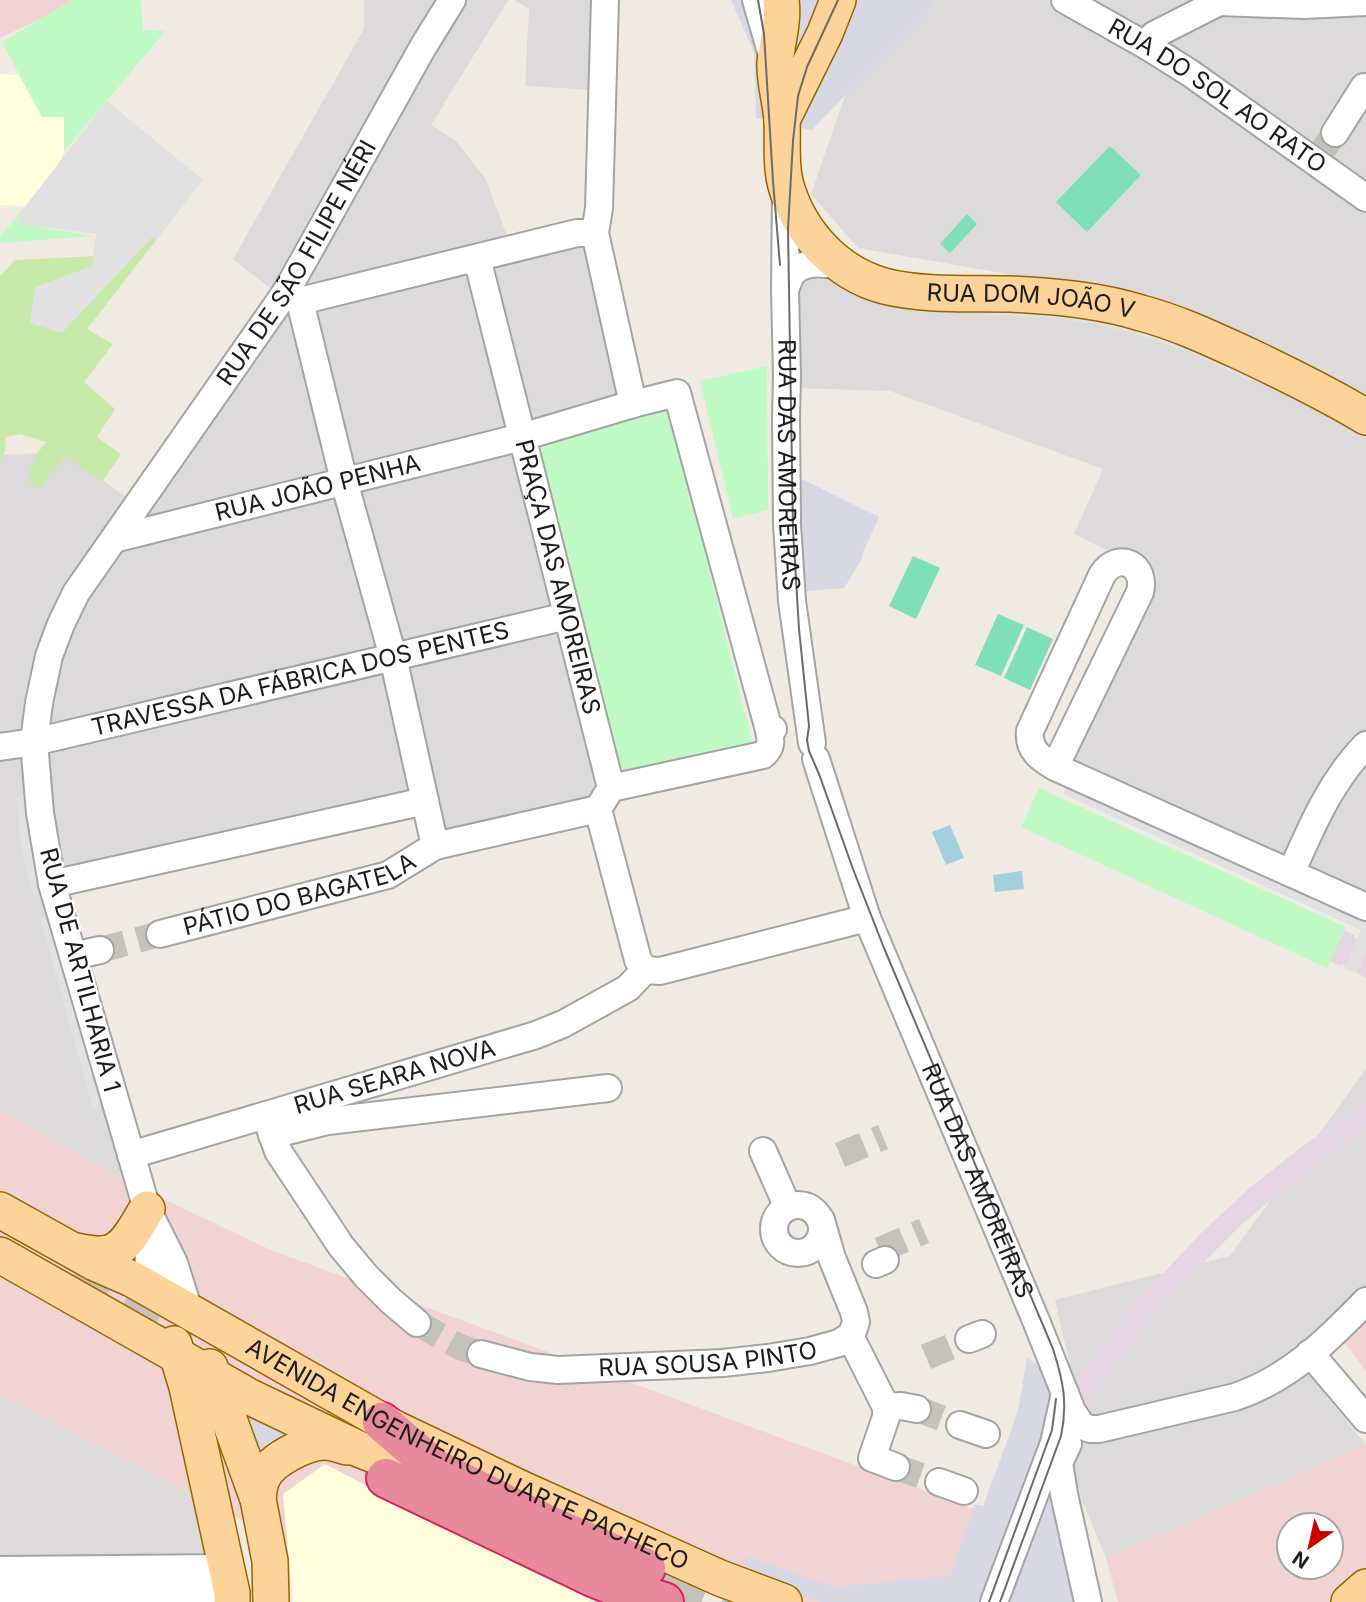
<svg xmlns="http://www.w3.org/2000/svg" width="1366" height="1602" viewBox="0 0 1366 1602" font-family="Inter,sans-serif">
	<rect width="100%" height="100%" fill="#efebe3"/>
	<g fill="#dcdada">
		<path d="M364 0H508L431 125 456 141 485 178 509 241 304 293 270 288 233 259 364 29Z"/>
		<path d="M514 0H600L595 90 525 86 529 9Z"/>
		<path d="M938 0H1366V407L1146 298 858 248 811 194 856 64Z"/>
		<path d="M587 240 626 399 518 429 598 795 438 836 430 790 49 873 136 1186 0 1111V455L61 452 147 511 280 309Z"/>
		<path d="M792 262 1030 301 1159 327 1366 431V895L1069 765 1157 574 1074 534 1103 469 890 391 795 388Z"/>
		<path d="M1366 1069V1287L1294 1355 1366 1445 1106 1558 1069 1468 1082 1418 1055 1300 1230 1256Z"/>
		<path d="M0 1395 204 1500 219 1602H0Z"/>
	</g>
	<g fill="#f0d3d2" fill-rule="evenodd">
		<path d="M0 0H80L0 38Z"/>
		<path d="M0 1111 136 1186 271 1250 974 1509 949 1576 950 1602H773L681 1569 395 1602 204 1500 0 1395Z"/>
		<path d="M1366 1320V1371L1344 1342 1360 1330 1358 1328Z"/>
		<path d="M1366 1445V1602H1118L1106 1558ZM1289 1525H1331V1567H1289Z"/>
	</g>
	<g fill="#e8d5e4">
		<path d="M1333 925 1355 935 1354 938 1366 944V978L1342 964 1340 966 1318 956Z"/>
		<path d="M1366 1102V1128L1292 1182 1240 1226 1174 1292 1131 1343 1077 1417 956 1602 1059 1405 1094 1355 1135 1303 1203 1231 1252 1186 1304 1145Z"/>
	</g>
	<g fill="#ffffdc">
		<path d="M0 74 19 75 42 117 64 116V152L41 207 0 205Z"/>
		<path d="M325 1464 413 1510 592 1595 588 1602H293L283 1494Z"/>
	</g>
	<path fill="#c8eaa8" d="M152 237 157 239 87 329 113 344 84 382 115 409 97 437 121 454 102 482 65 455 40 488 31 486 29 473 37 454 46 442 20 434 6 437 5 451 0 463V276L15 260 94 256 92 266 30 323Z"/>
	<g fill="#bffac4">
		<path d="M72 0H141L143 30 165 31 64 152V117H42L2 42Z"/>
		<path d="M20 213V224L95 236 0 243V237Z"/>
		<path d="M767 366 768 510 733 519 700 381Z"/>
		<path d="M669 410 753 745 617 779 533 444Z"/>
		<path d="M1039 788 1346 927 1327 968 1021 827Z"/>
	</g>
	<g fill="#80dfbb">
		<path d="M1110 146 1141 175 1087 232 1056 202Z"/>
		<path d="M967 214 977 224 950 253 940 244Z"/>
		<path d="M913 556 940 568 916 619 889 606Z"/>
		<path d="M998 614 1024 625 1001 676 975 665Z"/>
		<path d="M1027 627 1053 639 1030 690 1004 678Z"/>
	</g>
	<g fill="#e1e1e1">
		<path d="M107 101 203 180 157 239 152 237 62 333 30 323 35 287 92 266 96 234 20 224V213Z"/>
		<path d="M984 311 1062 315 1126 326 1188 347 1257 379 1250 381 1186 351 1125 331 1094 324 1062 319 992 316Z"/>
		<path d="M1068 782 1366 918V953L1357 973 1344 968 1361 930 1063 794Z"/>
		<path d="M27 790 42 886 34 898 22 853 16 798Z"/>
		<path d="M49 909 102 1098 94 1112 41 921Z"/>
	</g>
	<g fill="#d8d7e4">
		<path d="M731 0H937L812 130 756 118 754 52Z"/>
		<path d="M795 479H802L879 517 864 550 862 559 844 588 800 592Z"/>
		<path d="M1027 1357 1048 1374 1051 1386V1412L987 1602H821L768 1583 744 1568 748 1556 832 1587 949 1576 975 1504 983 1506 1012 1428 1019 1406Z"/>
		<path d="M242 1408 299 1435 261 1459Z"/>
		<path d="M1056 1460 1082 1602H1003Z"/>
	</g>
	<g fill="#a3d0dd">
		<path d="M950 825 964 858 946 865 932 832Z"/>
		<path d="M1022 871 1024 889 995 892 993 875Z"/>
	</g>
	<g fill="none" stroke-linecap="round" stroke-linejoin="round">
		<g stroke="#c5c2bb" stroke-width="26" stroke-dasharray="26 13" stroke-linecap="butt">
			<path d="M1320 154 1335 133"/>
			<path d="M100 950 160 934"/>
			<path d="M840 1155 883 1137"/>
			<path d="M880 1250 924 1231"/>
			<path d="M417 1323 460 1347 481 1354"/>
			<path d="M926 1357 969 1339"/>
			<path d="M917 1409 960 1425"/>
			<path d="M896 1467 939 1482"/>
		</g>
		<g stroke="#c5c2bb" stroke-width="38" stroke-dasharray="38 19" stroke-linecap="butt">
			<path d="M78 1268 194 1332"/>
			<path d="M670 1578 733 1602"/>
			<path d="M633 1579 693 1602"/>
		</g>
		<g stroke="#a4a4a4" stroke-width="30">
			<g id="minor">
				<path d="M605 0 599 208 595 233 633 404"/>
				<path d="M756 0 773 59"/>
				<path id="s1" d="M1065 0 1147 46 1190 73 1366 198"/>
				<path d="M1147 46 1154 35 1219 2 1304 5 1366 2"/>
				<path d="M1335 133 1364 87 1366 88"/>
				<path id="s2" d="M786 192 785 290 787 376 786 418 787 524 792 601 812 743"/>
				<path id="s3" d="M477 258 611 788 598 809"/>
				<path d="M785 290C787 285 789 278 792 274 804 259 826 264 843 266"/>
				<path d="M286 292 300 301 577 233H595"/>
				<path d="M300 301 344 481 393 657 425 801"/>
				<path id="s4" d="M114 539 522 437 633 404 677 393 769 730"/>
				<path id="s5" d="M0 747 34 742 567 616"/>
				<path id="s6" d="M816 759 867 918 1037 1323 1072 1411 1082 1426 1090 1429H1099L1235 1397C1289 1379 1327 1341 1366 1301"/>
				<path d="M1055 767 1140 592C1147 565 1118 550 1102 575L1030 731C1028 750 1040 758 1055 767L1366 907"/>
				<path d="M611 788 763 755C772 747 771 741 769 730L773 729"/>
				<path d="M598 809 638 960 645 970 660 971 867 918"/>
				<path d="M1291 873C1311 828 1331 780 1366 745"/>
				<path d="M52 884 425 801 435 846 598 809"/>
				<path id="s7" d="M160 934 388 875 435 846"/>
				<path d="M73 956 100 950"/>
				<path d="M267 1120 278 1151 341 1246 366 1276 391 1301 417 1323"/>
				<path d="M272 1135 328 1121 608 1088"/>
				<path d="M763 1151 785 1201 791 1205"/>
				<path id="s8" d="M131 1155 536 1035 563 1024 628 988 645 970"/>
				<circle cx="798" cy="1229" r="24"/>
				<path d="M147 1217 149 1267 158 1294"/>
				<path d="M876 1264 885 1260"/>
				<path id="s9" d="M189 1311 174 1263 147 1209 52 884 40 813 34 742 39 703 49 656 61 624 76 593 286 292 423 47 452 0"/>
				<path d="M850 1336 886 1407V1417L872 1458 896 1467"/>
				<path d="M969 1339 982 1334"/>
				<path d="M1310 1353 1366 1419"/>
				<path id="s10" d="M481 1354 530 1367 558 1370 723 1363 768 1358 810 1351 839 1343 850 1336 853 1331 856 1322 854 1312 832 1258 821 1220"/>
				<path d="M886 1407 901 1406 917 1409"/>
				<path d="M960 1425 986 1434"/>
				<path d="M1068 1444 1059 1463 1064 1494 1088 1602"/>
				<path d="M939 1482 964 1491"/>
				<path d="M0 1570 226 1568"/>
				<path d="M0 1595 232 1593"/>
				<path d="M994 1602 1054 1443 1065 1393"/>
			</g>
		</g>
		<g stroke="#976500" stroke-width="38">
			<g id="major">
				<path id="s11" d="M781 0C784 22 777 41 775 63 774 81 781 102 782 121 783 143 780 168 787 189 801 234 837 273 884 286 923 296 970 293 1010 294 1054 296 1099 300 1141 313 1179 323 1214 340 1249 356 1289 375 1328 394 1366 417"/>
				<path d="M782 120 825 33 838 0"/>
				<path id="s12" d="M0 1210 95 1263 132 1279 396 1429 522 1489 720 1578 784 1602"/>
				<path d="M74 1251C85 1252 97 1256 108 1253 127 1249 137 1224 147 1209"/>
				<path d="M0 1255 250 1397 361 1450 402 1466 428 1478"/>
				<path d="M174 1344 187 1387 232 1593V1602"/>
				<path d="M210 1367 258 1499 270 1561 271 1602"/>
				<path d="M258 1499C259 1492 259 1484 263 1477 271 1460 306 1442 325 1442 331 1442 340 1445 347 1447"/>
				<path d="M1349 1602 1366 1587"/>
			</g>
		</g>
		<g stroke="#db2261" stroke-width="42">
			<g id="highway">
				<path d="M382 1422 436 1469 541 1521 646 1568"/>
				<path d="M386 1478 595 1578 620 1588 664 1602"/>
			</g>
		</g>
		<use href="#minor" stroke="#fff" stroke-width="26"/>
		<use href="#major" stroke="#fdd39a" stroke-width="35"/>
		<use href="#highway" stroke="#e78a9b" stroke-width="38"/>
		<g stroke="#6b6b6b" stroke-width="2">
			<path d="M758 0 764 34 773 181 780 265"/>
			<path d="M838 0 807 67 798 96 793 141 788 229 793 530 799 629 809 726 807 740 809 751 819 774 853 869 884 948 1053 1349C1063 1380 1068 1403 1061 1436L1000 1602"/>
			<path d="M989 1602 1052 1430 1056 1399"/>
		</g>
	</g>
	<g text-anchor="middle" stroke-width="5" stroke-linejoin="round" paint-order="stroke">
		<g font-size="24" fill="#1d1d1d" stroke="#fff">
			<text dy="8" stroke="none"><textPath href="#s1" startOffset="180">RUA DO SOL AO RATO</textPath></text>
			<text dy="8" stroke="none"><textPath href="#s9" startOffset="1146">RUA DE SÃO FILIPE NÉRI</textPath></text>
			<text dy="8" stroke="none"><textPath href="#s11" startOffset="481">RUA DOM JOÃO V</textPath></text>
			<text dy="8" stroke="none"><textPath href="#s2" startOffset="273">RUA DAS AMOREIRAS</textPath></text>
			<text dy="8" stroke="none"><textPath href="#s4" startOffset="210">RUA JOÃO PENHA</textPath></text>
			<text dy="8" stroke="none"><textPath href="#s3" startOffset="329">PRAÇA DAS AMOREIRAS</textPath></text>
			<text dy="8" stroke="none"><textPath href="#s5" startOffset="308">TRAVESSA DA FÁBRICA DOS PENTES</textPath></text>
			<text dy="8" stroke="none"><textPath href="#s7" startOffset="145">PÁTIO DO BAGATELA</textPath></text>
			<text transform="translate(80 970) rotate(75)" y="8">RUA DE ARTILHARIA 1</text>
			<text dy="8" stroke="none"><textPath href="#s8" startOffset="275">RUA SEARA NOVA</textPath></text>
			<text dy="8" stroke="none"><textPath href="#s6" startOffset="452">RUA DAS AMOREIRAS</textPath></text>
			<text dy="8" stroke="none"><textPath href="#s10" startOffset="229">RUA SOUSA PINTO</textPath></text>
			<text dy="8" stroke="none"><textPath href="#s12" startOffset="528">AVENIDA ENGENHEIRO DUARTE PACHECO</textPath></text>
		</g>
	</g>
	<g transform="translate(1310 1546) rotate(214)"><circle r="33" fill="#ffffff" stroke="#a5a5a5" stroke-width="2"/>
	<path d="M0-5L12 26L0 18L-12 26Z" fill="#cb0100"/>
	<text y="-10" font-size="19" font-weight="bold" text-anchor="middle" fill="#1d1d1d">N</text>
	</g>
</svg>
